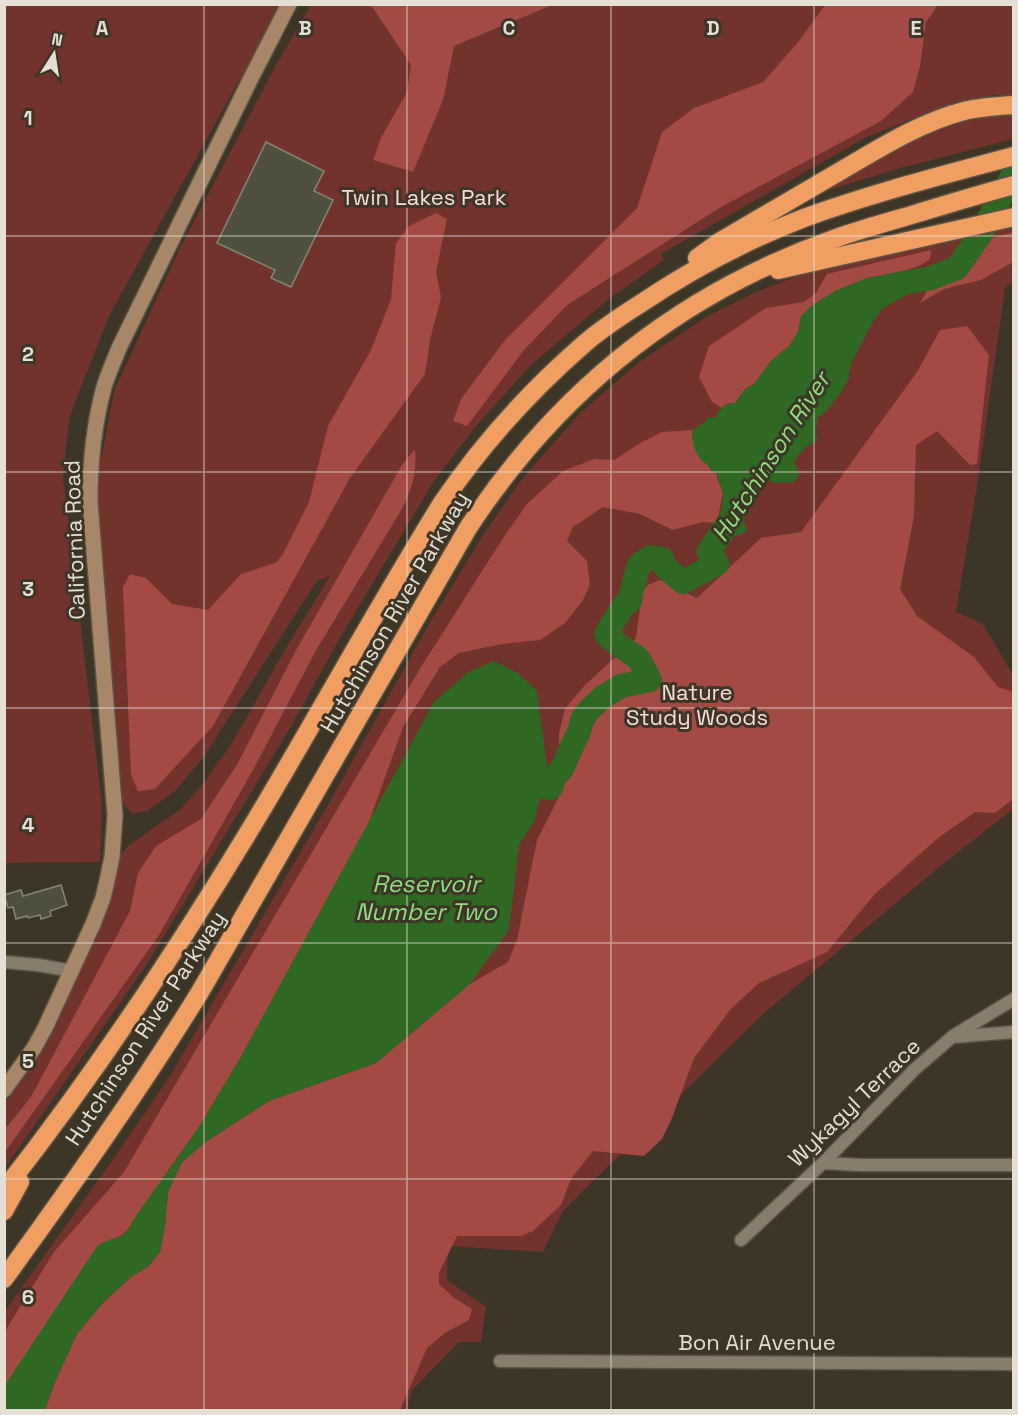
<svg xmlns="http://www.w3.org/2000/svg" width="1018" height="1415" viewBox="0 0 1018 1415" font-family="'Space Grotesk',sans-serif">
	<rect width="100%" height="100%" fill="#3d3525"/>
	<g fill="#72332d">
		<path d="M4 5H281L109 316 69 418 63 476 102 805 100 862 5 863Z"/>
		<path d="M311 5H1013V96L994 95 929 112 865 138 661 254 664 260 610 298 532 364 477 425 434 481 340 638 292 725 145 967 5 1168V1100L27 1071 54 1030 103 917 115 880 121 854 129 845 181 809 203 784 232 743 283 653 330 576 317 581 203 758 175 791 147 811 133 814 122 803 98 513 99 470 114 391 180 248 276 65Z"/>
		<path d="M1013 111V139L897 169 826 191 825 185 888 152 959 119Z"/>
		<path d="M1013 224V282L1005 288 977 486 956 612 983 624 1013 675V809L943 864 763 1014 563 1211 543 1252 448 1246 447 1280 486 1307 481 1342H459L412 1390 406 1410H5V1311L114 1158 170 1076 329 803 430 622 485 532 522 479 580 413 638 363 706 317 756 292 816 269Z"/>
	</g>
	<g fill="#a24a43">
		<path d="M366 5H552L454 46 443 100 413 172 373 160 381 138 407 92 411 65 373 8Z"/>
		<path d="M825 5H938L926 22 920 66 913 92 881 121 721 207 567 305 524 350 467 426 453 421 461 399 505 340 637 208 662 132 694 108 763 82 799 41Z"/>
		<path d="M436 213 447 219 436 272 441 297 430 340 425 374 350 478 213 726 155 789 138 791 131 775 123 587 130 574 146 578 172 604 208 610 241 574 275 563 282 556 309 502 328 426 371 350 391 299 396 243 409 226Z"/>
		<path d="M1013 232V262L981 280 944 289 920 303 929 287 947 281 962 268 971 252 986 240Z"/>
		<path d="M931 250 930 259 921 265 903 271 867 278 837 290 813 305 801 316 798 332 790 345 771 361 754 384 745 389 735 403 726 404 722 408 712 402 699 377 709 346 766 308 804 302 816 293 827 274Z"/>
		<path d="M967 326 989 355 977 464 970 465 937 431 916 445 914 516 900 589 917 616 974 657 998 687 1013 692V799L995 813 975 812 938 838 874 895 827 952 759 983 730 1010 694 1058 672 1118 662 1139 644 1156 593 1151 571 1179 561 1205 533 1231 521 1236H457L439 1273V1284L454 1298 472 1309 469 1320 445 1333 427 1348 400 1410H45L55 1382 77 1334 102 1304 131 1277 149 1266 160 1252 165 1226 168 1192 182 1162 207 1141 269 1101 376 1063 470 984 508 962 517 940 537 840 559 797V733L565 709 584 686 636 638 642 592 648 585 660 580 697 598 761 538 801 532 917 372 940 330Z"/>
		<path d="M693 430 692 437 711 471 717 474V478L723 492 717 523 703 522 673 530 640 514 603 507 573 527 567 541 587 561 590 584 583 600 565 623 540 640 502 644 459 653 440 667 403 727 369 822 242 1055 199 1127 134 1219C127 1232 124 1236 109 1240L5 1385V1331L54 1252 124 1172 421 667 503 538 527 504 563 471 594 459 614 460 642 442 662 432Z"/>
		<path d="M415 449C417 473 412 489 402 509L315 652 253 770 159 935 5 1152V1129L31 1097 130 911 138 873 156 846 201 819 238 763 295 652 402 465Z"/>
	</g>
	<g fill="#2e6823">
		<path d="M903 271 914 272 901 289 886 303 871 325 853 360 849 372V378L842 391 826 412 818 417 816 431 817 440 805 448 794 461 799 475 794 482 777 483 767 480 762 482 751 500 741 504 744 523 747 529 746 532 715 544 713 539C716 526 724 506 723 493 722 487 718 481 717 474 711 471 711 469 707 464 706 463 704 463 703 462 695 454 691 440 693 430L705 422 707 418 716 417 718 412 726 404 735 403 745 389 754 384 771 361 790 345 798 332 801 316 813 305 837 290 867 278Z"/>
		<path d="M494 661 518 673 537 691 548 774 543 788 534 822 519 845 509 930 470 984 376 1063 269 1101 207 1141 182 1162 168 1192 165 1226 160 1252 149 1266 131 1277 102 1304 77 1334 55 1382 45 1410H5V1385L98 1245 109 1240 122 1236 129 1229 134 1219 199 1127 242 1055 434 702 467 673Z"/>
	</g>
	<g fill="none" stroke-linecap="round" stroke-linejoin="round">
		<g stroke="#2e6823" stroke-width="24">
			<path d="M878 297 903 283 931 278 957 268 980 235 1014 173"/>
			<path d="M543 787 551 788 554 778 562 769 568 755 580 729 582 720 589 710 603 697 621 686 650 680 639 659 616 643 606 634 624 605 630 601 631 593 639 565 651 557 662 559 665 567 683 582 717 564 709 551 733 516"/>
		</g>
	</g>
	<g fill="#4e4f3d" stroke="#858773" stroke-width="1.5">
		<path d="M266 142 324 171 314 191 333 200 291 287 271 278 275 270 217 243Z"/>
		<path d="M61 885 67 905 50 911 51 916 41 919 40 915 28 918 27 916 16 919 13 907 8 908 4 895 21 890 23 896Z"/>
	</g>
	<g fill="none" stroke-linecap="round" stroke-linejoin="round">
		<g stroke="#5a5345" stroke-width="15">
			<g id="minor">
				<path d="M4 962 38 965 72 971"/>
				<path d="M953 1036 1014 999"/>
				<path d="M823 1163 861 1165H1014"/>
				<path d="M741 1240 823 1163 915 1069 952 1037 1014 1032"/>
				<path d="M500 1361 1014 1364"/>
			</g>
		</g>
		<g stroke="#5a5345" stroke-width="18">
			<path id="secondary" d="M4 1090 34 1048 45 1028 93 924 103 898 107 881 112 857 115 815 90 502C90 463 94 424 104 387 108 374 114 361 119 348L250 80 289 4"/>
		</g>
		<g stroke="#5a5345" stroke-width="21">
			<g id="motorway">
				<path d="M697 258 719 242C758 219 798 196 837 173 877 150 918 123 964 111 980 107 997 106 1014 105"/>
				<path d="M778 270 1014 217"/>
				<path d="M4 1190C99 1069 184 940 263 808 323 707 380 603 442 503 482 444 530 391 584 344 602 328 623 315 643 302 694 268 747 240 804 218 872 193 944 175 1014 156"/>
				<path d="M4 1211 20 1182"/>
				<path d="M4 1279C72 1185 139 1091 200 992L468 528C558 391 677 295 831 240 855 231 880 224 905 217 941 206 977 195 1014 185"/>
			</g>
		</g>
		<use href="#minor" stroke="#877d6b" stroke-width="12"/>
		<use href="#secondary" stroke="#a78768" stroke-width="15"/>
		<use href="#motorway" stroke="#f19e62" stroke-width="18"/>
	</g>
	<path fill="none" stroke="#e5e0d6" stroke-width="1.5" stroke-opacity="0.55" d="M204 4V1410M407 4V1410M611 4V1410M814 4V1410M4 236H1014M4 472H1014M4 708H1014M4 943H1014M4 1179H1014"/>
	<g text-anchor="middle" stroke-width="6" stroke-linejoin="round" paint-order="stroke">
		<g font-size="22" fill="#f7dcd9" stroke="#3d3525">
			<text x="424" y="205">Twin Lakes Park</text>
			<text x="697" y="700">Nature<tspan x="697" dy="25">Study Woods</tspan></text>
		</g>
		<g font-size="22" fill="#e5e0d6" stroke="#3d3525">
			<text transform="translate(74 540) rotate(-92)" y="8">California Road</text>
			<text transform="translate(394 612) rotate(-60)" y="8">Hutchinson River Parkway</text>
			<text transform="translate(145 1028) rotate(-57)" y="8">Hutchinson River Parkway</text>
			<text transform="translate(854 1102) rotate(-44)" y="8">Wykagyl Terrace</text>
			<text x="757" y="1350">Bon Air Avenue</text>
		</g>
		<g font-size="24" font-style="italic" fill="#8ede80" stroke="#3d3525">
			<text transform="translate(771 457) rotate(-57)" y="8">Hutchinson River</text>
			<text x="426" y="892">Reservoir<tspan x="426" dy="28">Number Two</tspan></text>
		</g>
	</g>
	<g font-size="20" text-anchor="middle" font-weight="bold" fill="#e5e0d6" stroke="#3d3525" stroke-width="6" stroke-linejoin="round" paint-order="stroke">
		<text x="102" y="35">A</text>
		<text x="305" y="35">B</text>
		<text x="509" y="35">C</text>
		<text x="713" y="35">D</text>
		<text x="916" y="35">E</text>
		<text x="28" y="125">1</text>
		<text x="28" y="361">2</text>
		<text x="28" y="596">3</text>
		<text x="28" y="832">4</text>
		<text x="28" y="1068">5</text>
		<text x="28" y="1304">6</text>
	</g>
	<rect width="1018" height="1415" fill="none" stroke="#e5e0d6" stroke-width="12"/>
	<g transform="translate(54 54) rotate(12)" stroke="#3d3525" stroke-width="4.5" paint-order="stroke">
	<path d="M0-4.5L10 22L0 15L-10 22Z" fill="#e5e0d6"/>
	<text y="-9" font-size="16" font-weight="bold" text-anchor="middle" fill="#e5e0d6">N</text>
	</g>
</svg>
